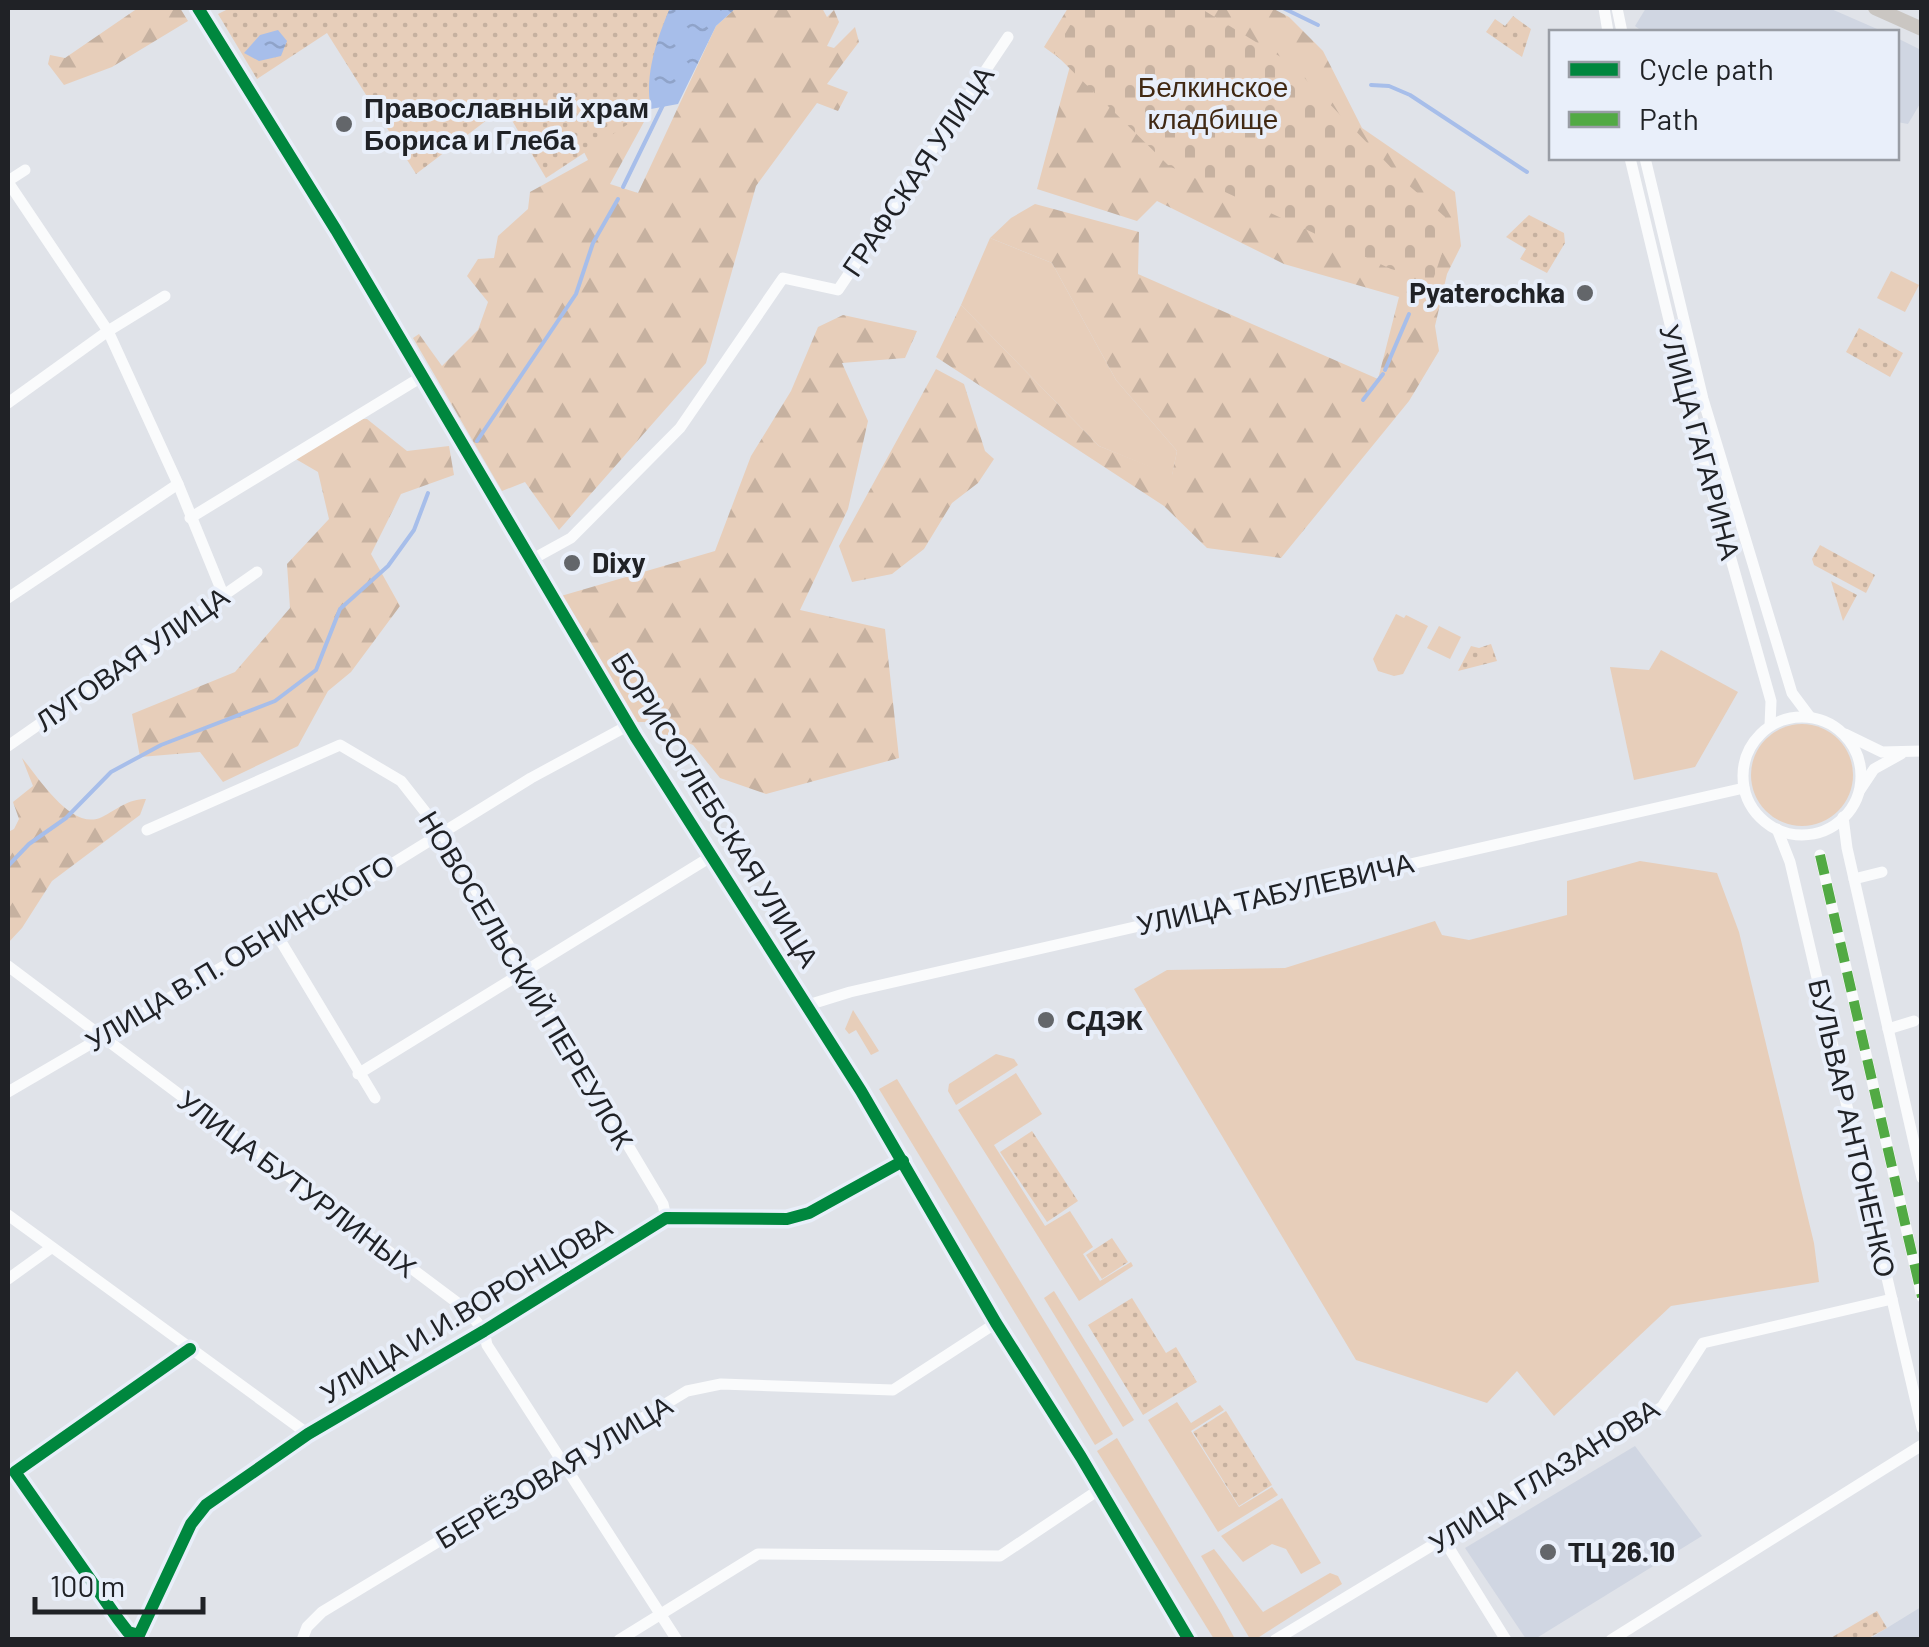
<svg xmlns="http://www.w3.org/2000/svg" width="1929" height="1647" viewBox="0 0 1929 1647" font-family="Barlow,sans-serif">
	<defs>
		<pattern id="forest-firs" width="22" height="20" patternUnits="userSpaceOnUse" patternTransform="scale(2.5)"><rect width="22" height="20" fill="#e7ceba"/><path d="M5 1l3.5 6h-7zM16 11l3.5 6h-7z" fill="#c6b1a0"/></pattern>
		<pattern id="cemetery-stones" width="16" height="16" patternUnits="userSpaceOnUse" patternTransform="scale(2.5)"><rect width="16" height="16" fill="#e7ceba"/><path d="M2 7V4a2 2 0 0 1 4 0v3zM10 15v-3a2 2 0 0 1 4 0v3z" fill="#c6b1a0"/></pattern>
		<pattern id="park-dots" width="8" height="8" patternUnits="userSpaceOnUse" patternTransform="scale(2.5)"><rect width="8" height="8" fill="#e7ceba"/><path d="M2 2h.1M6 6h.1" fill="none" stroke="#c6b1a0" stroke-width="1.8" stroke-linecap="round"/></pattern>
		<pattern id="water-ripples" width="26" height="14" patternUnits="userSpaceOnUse" patternTransform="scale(2.5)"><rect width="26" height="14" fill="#a7beea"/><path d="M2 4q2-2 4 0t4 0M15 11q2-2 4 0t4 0" fill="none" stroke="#8fa3c9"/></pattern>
	</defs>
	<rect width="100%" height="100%" fill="#e0e3e9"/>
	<g fill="#d0d6e2">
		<path d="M1646 8H1829L1884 32H1643L1635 26Z"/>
		<path d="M1897 38 1921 50V102L1908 124 1897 122Z"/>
		<path d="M1635 1446 1702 1536 1535 1639H1526L1465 1548Z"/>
		<path d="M1921 1607V1639H1869Z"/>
	</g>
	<g fill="#e7ceba">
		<path d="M990 238 1052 263 1116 380 1177 451 1172 476 1099 446 961 305Z"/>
		<path d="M1891 271 1919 285 1905 312 1877 298Z"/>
		<path d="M1396 614 1404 618 1406 615 1428 626 1403 674 1394 676 1378 671 1373 659Z"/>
		<path d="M1439 626 1461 637 1450 659 1427 648Z"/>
		<path d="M1661 650 1738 692 1695 767 1634 780 1610 667 1649 670Z"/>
		<circle cx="1802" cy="775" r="51"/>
		<path d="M1640 861 1717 873 1739 932 1814 1243 1819 1282 1671 1306 1554 1416 1517 1371 1487 1403 1356 1360 1134 989 1167 970 1285 968 1435 921 1442 935 1469 940 1567 915V881Z"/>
		<path d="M853 1010 879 1051 871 1055 856 1030 849 1034 845 1029Z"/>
		<path d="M996 1054 1014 1059 1018 1065 956 1105 948 1091 949 1084Z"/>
		<path d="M1016 1073 1042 1114 994 1145 1045 1226 1070 1211 1093 1247 1083 1254 1100 1281 1131 1262 1133 1266 1079 1301 958 1110Z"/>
		<path d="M897 1079 1113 1434 1095 1445 879 1089Z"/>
		<path d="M1054 1291 1134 1420 1123 1427 1044 1298Z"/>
		<path d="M1177 1402 1191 1423 1220 1405 1224 1410 1191 1431 1239 1507 1272 1487 1278 1495 1218 1532 1148 1420Z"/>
		<path d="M1117 1438 1221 1613 1235 1639H1214L1097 1451Z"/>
		<path d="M1282 1498 1321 1563 1301 1574 1286 1549 1272 1544 1243 1562 1221 1536Z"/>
		<path d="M1214 1549 1263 1612 1330 1573 1338 1576 1342 1584 1256 1639H1250L1201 1556Z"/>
	</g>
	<g fill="url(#forest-firs)">
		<path d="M138 8H180L188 21 112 67 64 85 48 64 50 55 65 58Z"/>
		<path d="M670 8 654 57 648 93 651 109 610 184 638 193 716 26 736 8H822L827 17 834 10 839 22 827 46 834 48 855 27 859 42 827 84 848 92 838 111 817 103 756 186 706 363 559 530 525 482 502 491 413 338 419 334 442 366 478 330 488 302 467 276 478 259 494 258 498 236 528 209 530 192 588 160 570 124Z"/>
		<path d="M1068 8H1272L1289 17 1323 51 1362 128 1455 192 1461 246 1447 274 1435 326 1439 351 1409 401 1281 558 1207 548 1164 506 936 357 961 305 1099 446 1172 475 1177 451 1116 380 1052 263 990 238 1011 218 1035 204 1139 232 1138 274 1378 379 1399 297 1284 264 1157 201 1137 221 1037 189 1070 66 1044 47Z"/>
		<path d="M843 315 917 331 905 358 842 363 868 421 848 509 800 610 885 629 899 758 766 794 720 778 693 745 674 737 668 744 651 722H635L571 617 561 596 715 551 751 456 791 391 818 327Z"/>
		<path d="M936 369 964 384 985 451 994 459 978 483 952 503 924 549 892 574 852 582 839 546Z"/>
		<path d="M363 419H367L407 451 449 446 454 475 401 494 371 554 400 606 351 672 328 691 298 746 223 782 200 752 140 757 132 714 235 672 290 608 287 564 329 519 318 472 294 458Z"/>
		<path d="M22 758C39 778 72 832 102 817 118 809 128 799 146 799L140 815 52 881 22 928 8 943V832L14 829 19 819 13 802 33 786Z"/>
	</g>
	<path fill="url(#cemetery-stones)" d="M1080 8H1200L1289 62 1406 183 1452 223 1433 280 1391 269 1169 166 1054 53Z"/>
	<g fill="url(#park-dots)">
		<path d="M230 8H670C657 38 644 76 651 109L546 178 504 107 416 174 327 33 257 79 218 14Z"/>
		<path d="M1513 16 1531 29 1522 57 1486 32 1495 19 1505 26Z"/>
		<path d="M1529 215 1564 233 1565 243 1547 273 1520 259 1526 249 1506 237Z"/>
		<path d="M1859 328 1903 353 1890 377 1846 352Z"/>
		<path d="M1820 545 1875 575 1866 593 1814 565 1812 559Z"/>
		<path d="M1831 581 1857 595 1843 621Z"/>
		<path d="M1491 644 1497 661 1458 671 1471 646 1479 648Z"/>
		<path d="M1032 1131 1078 1201 1047 1222 1000 1152Z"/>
		<path d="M1112 1238 1128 1262 1102 1279 1086 1255Z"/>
		<path d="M1132 1298 1166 1353 1176 1347 1197 1382 1143 1415 1088 1325Z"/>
		<path d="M1226 1411 1272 1485 1239 1506 1193 1432Z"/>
		<path d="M1877 1611 1887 1628 1867 1639H1829Z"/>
	</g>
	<g fill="url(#water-ripples)">
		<path d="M670 8H736L716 26 678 104 651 109C644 76 657 38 670 8Z"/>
		<path d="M278 30 287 41 281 56 259 61 244 53 260 35Z"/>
	</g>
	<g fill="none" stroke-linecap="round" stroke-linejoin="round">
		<g stroke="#a7beea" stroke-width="4">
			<path d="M1283 8 1318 25"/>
			<path d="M1371 85 1389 86 1410 95 1527 172"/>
			<path d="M623 187 663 105"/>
			<path d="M1385 370 1409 314"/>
			<path d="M1363 400 1383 374"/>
			<path d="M477 441 576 294 593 243 618 199"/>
			<path d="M8 866 29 844 66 818 111 772 161 745 275 701 316 670 340 609 388 566 414 530 428 493"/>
		</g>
		<g stroke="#fafbfc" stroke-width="11">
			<path d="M198 8 336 230 635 736 861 1091 996 1323 1081 1457 1189 1640"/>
			<path d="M1604 8 1608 32"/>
			<path d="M1617 8 1622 32"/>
			<path d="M1630 158 1700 449 1771 701 1770 726"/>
			<path d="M1645 158 1703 399 1792 693 1810 717"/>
			<path d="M8 181 25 170"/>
			<path d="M8 182 108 331 178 484 223 594"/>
			<path d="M8 403 108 331 165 296"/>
			<path d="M190 518 423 376"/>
			<path d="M531 560 571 538 680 428 783 278 838 290 1008 37"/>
			<path d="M8 598 178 484"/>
			<circle cx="1802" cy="776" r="59"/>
			<path d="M1845 734 1882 752 1922 751"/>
			<path d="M8 746 257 572"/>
			<path d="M1860 790 1874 769 1901 754"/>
			<path d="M1843 817 1847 848 1922 1178"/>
			<path d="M1777 829 1790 862 1922 1428"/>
			<path d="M147 830 340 745 401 781 441 832 663 1204 666 1218"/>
			<path d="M1820 855 1922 1297"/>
			<path d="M1854 879 1882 872"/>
			<path d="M277 935 375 1098"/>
			<path d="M8 966 467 1310 484 1331 487 1345 677 1640"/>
			<path d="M808 1005 850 992 1744 788"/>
			<path d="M1888 1029 1914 1021"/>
			<path d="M358 1074 712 856"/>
			<path d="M8 1092 277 935 531 778 629 725"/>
			<path d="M8 1215 308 1434"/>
			<path d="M8 1279 51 1248"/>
			<path d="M190 1349 15 1472 118 1619 128 1632 139 1635 191 1524 206 1505 308 1434 484 1331 666 1218 787 1219 809 1213 903 1161"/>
			<path d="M1444 1540 1506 1640"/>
			<path d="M302 1640 307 1627 322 1612 687 1391 721 1384 893 1390 996 1323"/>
			<path d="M619 1640 758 1554 1000 1556 1100 1489"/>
			<path d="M1275 1640 1662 1407 1703 1343 1892 1299"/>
			<path d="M1611 1640 1922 1445"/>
		</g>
		<path stroke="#cac6c2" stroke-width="14" d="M1875 8 1922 29"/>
		<path stroke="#52aa44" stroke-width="10" stroke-dasharray="20 10" stroke-linecap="butt" d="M1820 855 1922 1297"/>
		<g stroke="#e9effa" stroke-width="19">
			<g id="cycleway">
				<path d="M198 8 336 230 635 736 861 1091 996 1323 1081 1457 1189 1640"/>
				<path d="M190 1349 15 1472 118 1619 128 1632 139 1635 191 1524 206 1505 308 1434 484 1331 666 1218 787 1219 809 1213 903 1161"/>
			</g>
		</g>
		<use href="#cycleway" stroke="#00873e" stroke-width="12"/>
	</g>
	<g fill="#63666a" stroke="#e9effa" stroke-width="4">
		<circle cx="344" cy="124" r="10"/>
		<circle cx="1585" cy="293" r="10"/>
		<circle cx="572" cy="563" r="10"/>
		<circle cx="1046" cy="1020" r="10"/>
		<circle cx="1548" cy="1552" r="10"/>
	</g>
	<g text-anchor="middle" stroke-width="8" stroke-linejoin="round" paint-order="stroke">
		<g font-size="28" fill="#412913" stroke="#e9effa">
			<text x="1213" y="97">Белкинское<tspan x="1213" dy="32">кладбище</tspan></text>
		</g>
		<g font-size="28" font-weight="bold" fill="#202226" stroke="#e9effa" text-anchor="start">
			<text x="364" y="118">Православный храм<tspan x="364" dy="32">Бориса и Глеба</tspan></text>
			<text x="1565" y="303" text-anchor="end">Pyaterochka</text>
			<text x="592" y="573">Dixy</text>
			<text x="1066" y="1030">СДЭК</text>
			<text x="1568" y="1562">ТЦ 26.10</text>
		</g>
		<g font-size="28" fill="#202226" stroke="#e9effa">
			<text transform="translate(918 171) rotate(-56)" y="10">ГРАФСКАЯ УЛИЦА</text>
			<text transform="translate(1700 442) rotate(75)" y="10">УЛИЦА ГАГАРИНА</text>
			<text transform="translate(132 659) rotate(-35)" y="10">ЛУГОВАЯ УЛИЦА</text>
			<text transform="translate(715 810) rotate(58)" y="10">БОРИСОГЛЕБСКАЯ УЛИЦА</text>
			<text transform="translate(1275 894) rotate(-13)" y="10">УЛИЦА ТАБУЛЕВИЧА</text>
			<text transform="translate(240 953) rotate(-31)" y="10">УЛИЦА В.П. ОБНИНСКОГО</text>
			<text transform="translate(526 980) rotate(59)" y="10">НОВОСЕЛЬСКИЙ ПЕРЕУЛОК</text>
			<text transform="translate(1852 1128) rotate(77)" y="10">БУЛЬВАР АНТОНЕНКО</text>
			<text transform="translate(297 1184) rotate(37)" y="10">УЛИЦА БУТУРЛИНЫХ</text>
			<text transform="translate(466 1310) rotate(-31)" y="10">УЛИЦА И.И.ВОРОНЦОВА</text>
			<text transform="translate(554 1472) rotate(-31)" y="10">БЕРЁЗОВАЯ УЛИЦА</text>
			<text transform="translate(1544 1476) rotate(-32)" y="10">УЛИЦА ГЛАЗАНОВА</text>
		</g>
	</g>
	<rect width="1929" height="1647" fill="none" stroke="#202226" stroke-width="20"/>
	<rect x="1549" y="30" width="350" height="130" fill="#e9effa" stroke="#999da5" stroke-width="2.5"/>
	<rect x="1569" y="62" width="50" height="15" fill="#00873e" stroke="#999da5" stroke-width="2.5"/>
	<text x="1639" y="80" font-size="30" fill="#202226">Cycle path</text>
	<rect x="1569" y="112" width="50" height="15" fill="#52aa44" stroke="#999da5" stroke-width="2.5"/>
	<text x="1639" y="130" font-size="30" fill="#202226">Path</text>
	<path d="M35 1597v15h168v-15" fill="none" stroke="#202226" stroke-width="5"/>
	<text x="50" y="1597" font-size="30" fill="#202226" stroke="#e9effa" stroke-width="8" paint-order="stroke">100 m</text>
</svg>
